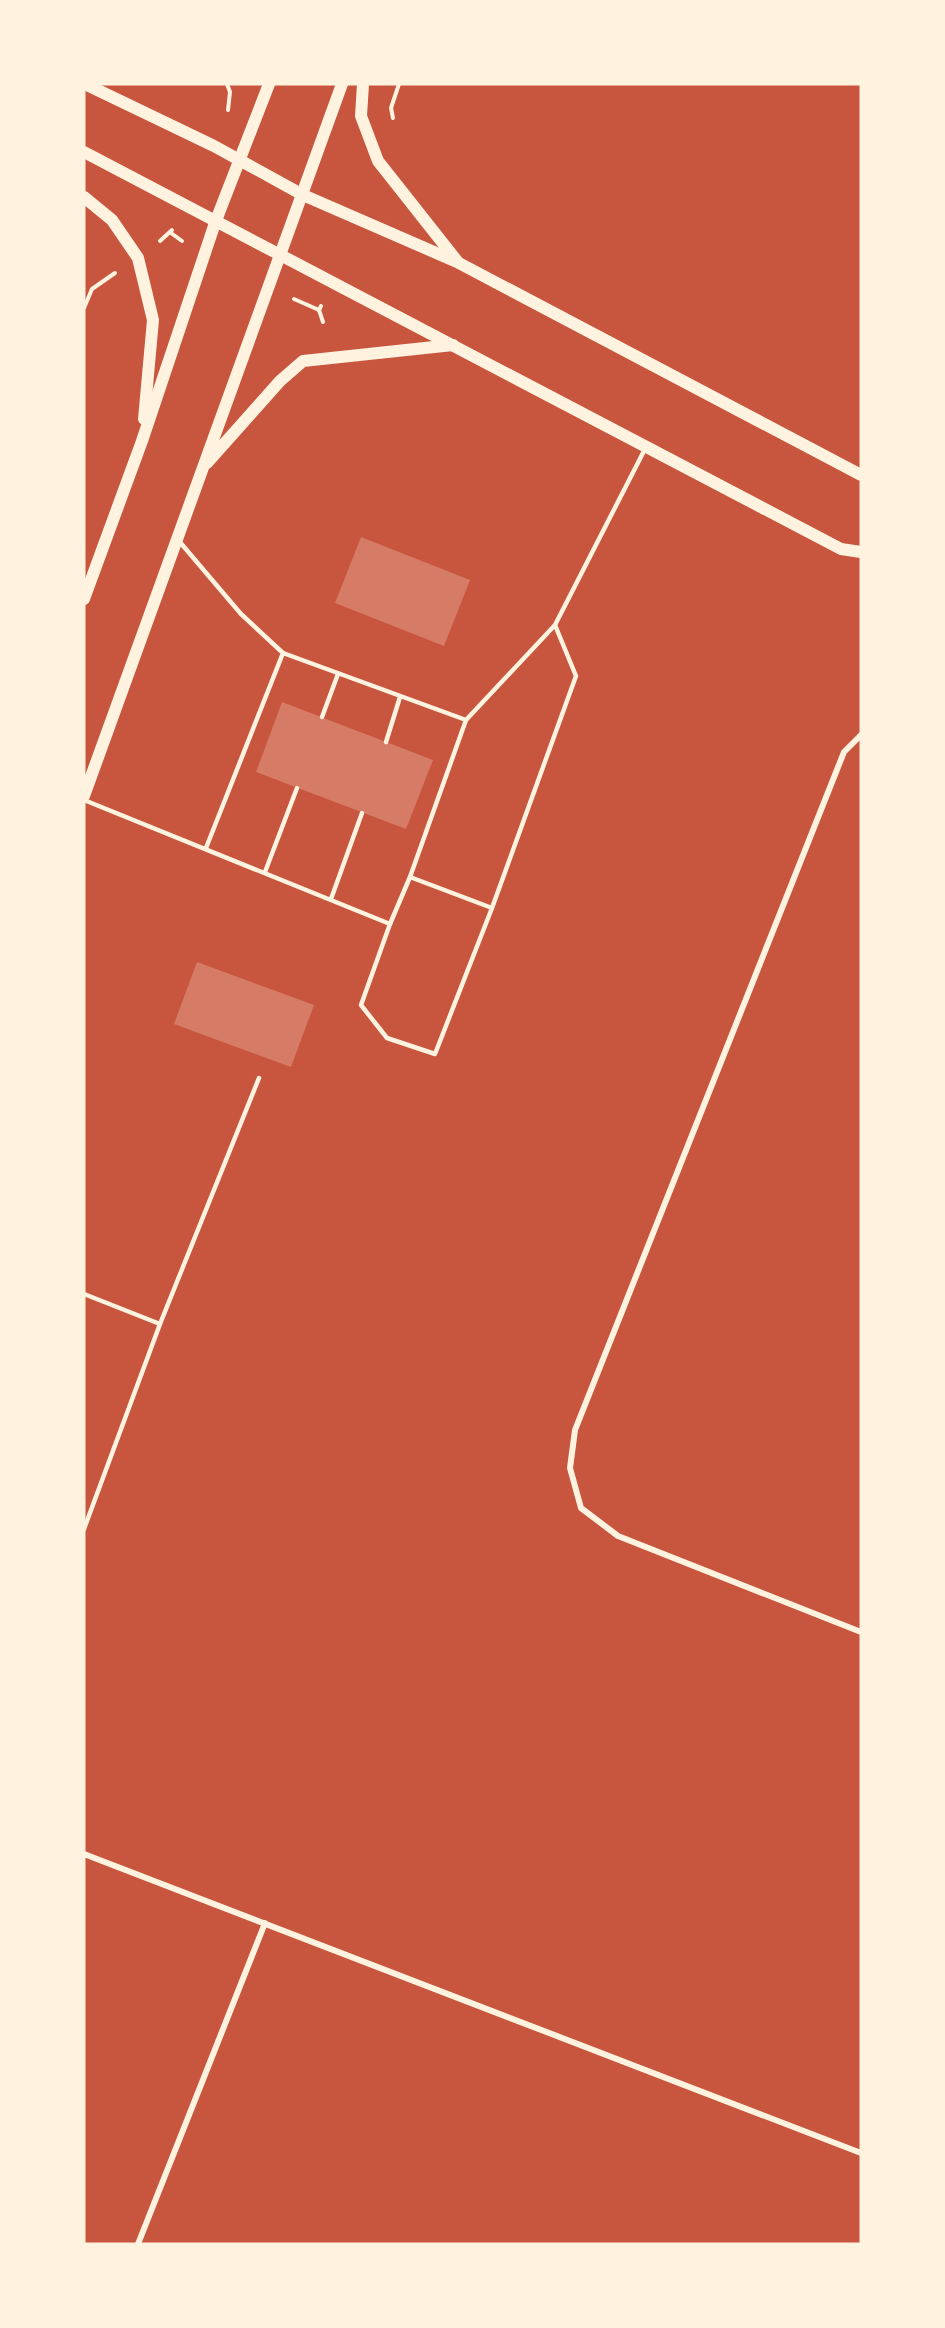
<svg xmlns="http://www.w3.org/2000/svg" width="945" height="2328" viewBox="0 0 945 2328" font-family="'Alegreya Sans',sans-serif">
	<rect width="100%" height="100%" fill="#c8553d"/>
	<g fill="#d67c66">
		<path d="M361 537 470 580 444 646 335 603Z"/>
		<path d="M282 702 433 760 406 829 256 772Z"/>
		<path d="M197 962 314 1005 291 1067 174 1024Z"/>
	</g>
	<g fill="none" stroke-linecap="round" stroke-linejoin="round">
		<g stroke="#fff3e0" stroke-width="4">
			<path d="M227 84 230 92 228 110"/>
			<path d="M393 118 391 108 399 84"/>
			<path d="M171 233 182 241"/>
			<path d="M160 241 172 230"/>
			<path d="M294 299 319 310 321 306"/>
			<path d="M84 308 92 289 115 273"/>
			<path d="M319 310 323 322"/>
		</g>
		<g stroke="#fff3e0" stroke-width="4.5">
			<path d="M179 541 241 614 283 653"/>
			<path d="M322 717 338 674"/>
			<path d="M386 742 400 697"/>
			<path d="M84 800 390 924 410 877 466 720 555 625 645 449"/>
			<path d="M206 848 283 653 466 720"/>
			<path d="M265 872 297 788"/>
			<path d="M410 877 492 908"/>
			<path d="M331 899 362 813"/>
			<path d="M390 924 361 1005 387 1038 435 1054 492 908 576 676 555 625"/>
			<path d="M84 1294 160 1324 259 1078"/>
			<path d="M84 1529 160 1324"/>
		</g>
		<g stroke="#fff3e0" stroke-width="6">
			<path d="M861 735 844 752 575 1430 570 1468 581 1508 618 1536 861 1632"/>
			<path d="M84 1854 861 2153"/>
			<path d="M138 2244 265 1923"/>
		</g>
		<g stroke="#fff3e0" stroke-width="12">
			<path d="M85 84 214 146 303 195 457 262 861 475"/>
			<path d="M363 84 361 116 378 161 457 261"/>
			<path d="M84 152C336 286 589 417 841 549L861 552"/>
			<path d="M84 197 112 220 138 258 153 320 144 419"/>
			<path d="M207 463 280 381 303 361 453 345"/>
			<path d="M84 599 142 441 215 223 269 84"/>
			<path d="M84 796 342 84"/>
		</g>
	</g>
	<rect width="945" height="2328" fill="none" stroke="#fff3e0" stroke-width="171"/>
</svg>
